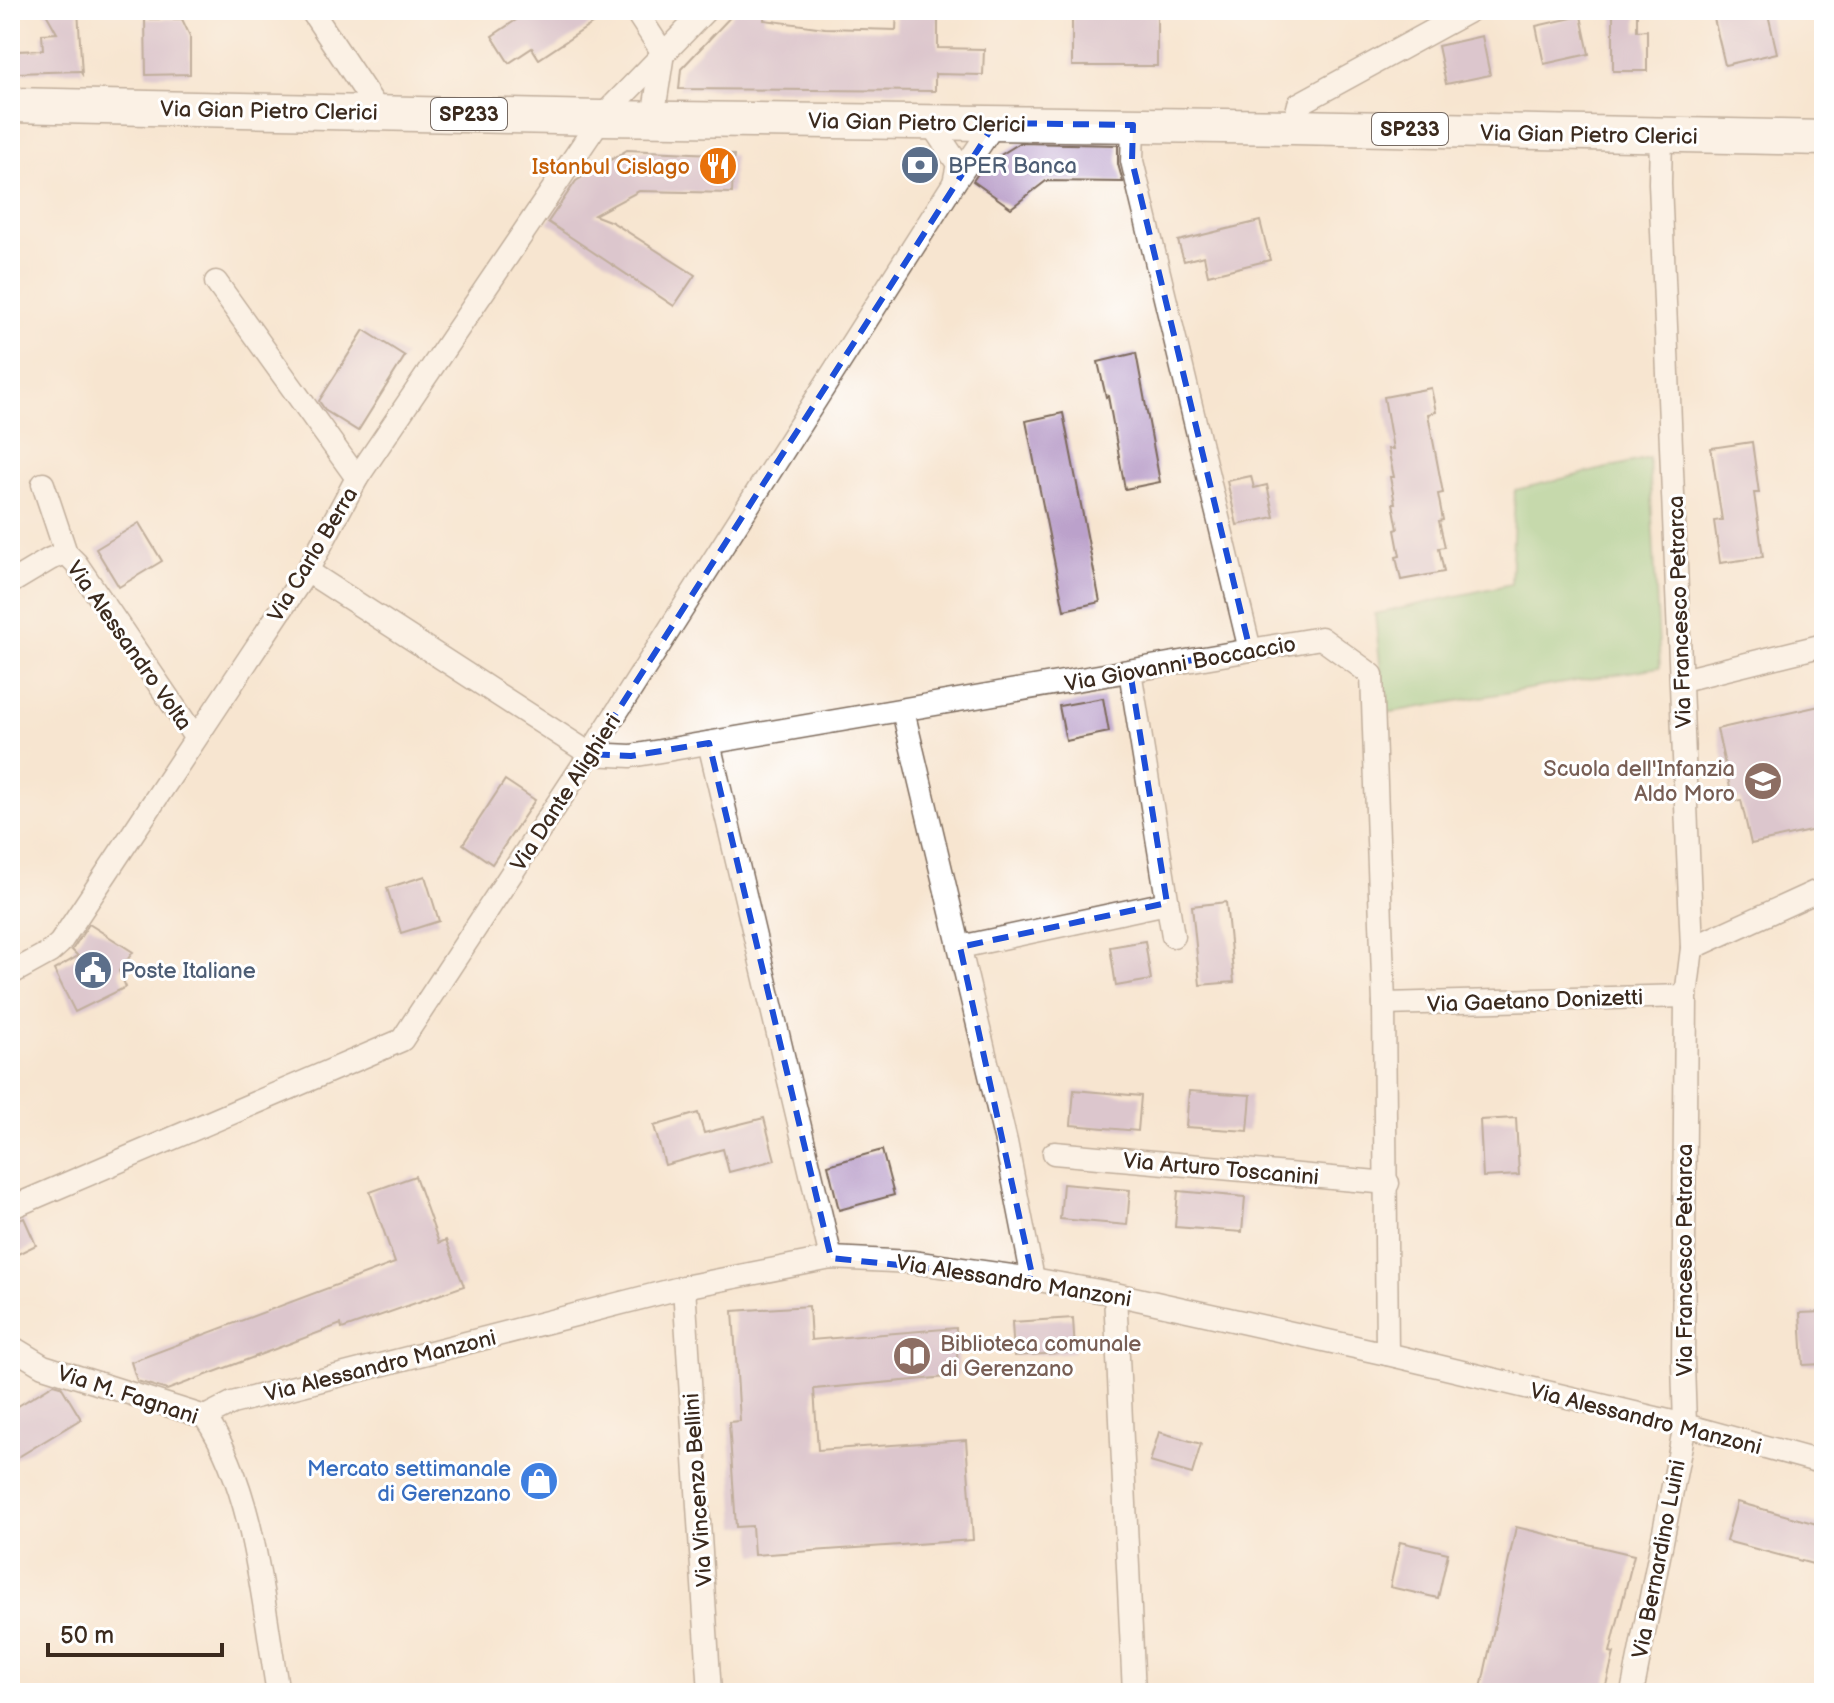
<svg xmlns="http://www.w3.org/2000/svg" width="1834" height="1703" viewBox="0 0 1834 1703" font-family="'Balsamiq Sans',sans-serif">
	<rect width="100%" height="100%" fill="#fff"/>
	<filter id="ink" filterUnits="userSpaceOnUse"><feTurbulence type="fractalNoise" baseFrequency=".0125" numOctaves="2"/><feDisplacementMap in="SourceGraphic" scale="16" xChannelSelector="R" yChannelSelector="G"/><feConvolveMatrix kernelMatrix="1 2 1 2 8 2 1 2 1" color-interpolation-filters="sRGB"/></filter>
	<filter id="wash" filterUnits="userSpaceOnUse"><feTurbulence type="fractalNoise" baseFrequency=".006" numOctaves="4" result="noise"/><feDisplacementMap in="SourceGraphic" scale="32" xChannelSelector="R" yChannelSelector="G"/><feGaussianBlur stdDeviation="1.8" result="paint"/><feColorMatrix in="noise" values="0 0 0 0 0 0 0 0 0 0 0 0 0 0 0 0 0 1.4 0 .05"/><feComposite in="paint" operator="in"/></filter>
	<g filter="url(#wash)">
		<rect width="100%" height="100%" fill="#f7e5d0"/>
		<path fill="#8acb82" stroke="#627a50" stroke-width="2" d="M1649 458 1660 667 1385 713 1375 614 1511 584 1515 490Z"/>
		<g id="blocks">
			<g fill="#bba1cb">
				<path d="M44 10H78L82 74 80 71 16 73V51L43 50 42 34 57 33Z"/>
				<path d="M531 10H613L539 59 532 48 509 63 492 36Z"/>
				<path d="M737 10H765L764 20 825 28 896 30 897 10H938V48L984 49 983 75 935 74V91L679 89 681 69Z"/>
				<rect x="1072" y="10" width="85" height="56"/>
				<path d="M1613 10H1637V31L1647 30V71H1613Z"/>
				<path d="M1712 10H1767L1777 53 1725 65Z"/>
				<path d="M1581 16 1589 54 1544 64 1536 26Z"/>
				<path d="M145 19H182L190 36V74L146 75Z"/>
				<path d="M1482 36 1490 75 1446 84 1438 46Z"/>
				<path d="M1020 143 1118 145V164L1123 182 1046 181 1011 208 973 181 983 166Z"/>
				<path d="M627 150 734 155 732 193 639 191 594 215 612 222 695 275 674 306 548 222 576 181Z"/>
				<path d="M1260 221 1270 260 1208 275 1204 256 1184 261 1178 241Z"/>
				<path d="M364 330 405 356 358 431 326 411 319 401Z"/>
				<path d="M1136 353 1160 482 1125 489 1108 396 1106 397 1098 362Z"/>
				<path d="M1431 388 1436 412 1428 414 1443 493 1438 494 1443 520 1439 521 1445 547 1439 548 1444 572 1401 580 1396 557 1400 556 1395 530 1398 529 1393 503H1395L1390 477H1394L1388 449H1393L1384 397Z"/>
				<path d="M1063 413 1100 602 1064 610 1026 421Z"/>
				<path d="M1752 442 1759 493H1754L1763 557 1720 563 1714 521 1722 520 1711 448Z"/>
				<path d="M1251 476 1254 488 1267 485 1274 517 1237 525 1227 481Z"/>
				<path d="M139 523 162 561 119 587 96 549Z"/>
				<path d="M1103 698 1109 732 1066 741 1059 706Z"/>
				<path d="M1824 705V828L1751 844 1741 800 1733 801 1717 729Z"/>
				<path d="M505 780 535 800 492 864 463 844Z"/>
				<path d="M425 876 439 921 401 933 387 888Z"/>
				<path d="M1226 902 1234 982 1200 985 1192 906Z"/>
				<path d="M89 924 133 952 119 971 126 987 75 1012 54 970 78 956 72 950Z"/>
				<path d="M1145 941 1151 980 1116 986 1110 947Z"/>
				<path d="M1074 1090 1141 1096 1138 1131 1071 1125Z"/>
				<path d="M1189 1091 1251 1095 1248 1131 1186 1127Z"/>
				<path d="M698 1113 704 1133 764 1118 775 1160 729 1172 723 1149 665 1165 654 1126Z"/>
				<path d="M1516 1118 1519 1175 1483 1177 1480 1120Z"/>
				<path d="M882 1150 894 1195 839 1210 828 1165Z"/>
				<path d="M415 1176 439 1243 446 1240 464 1286 342 1329 341 1324 167 1390 137 1381 131 1362 395 1263 370 1192Z"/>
				<path d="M1063 1184 1130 1190 1127 1225 1060 1219Z"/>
				<path d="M1178 1191 1245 1197 1242 1232 1175 1227Z"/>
				<path d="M24 1218 36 1245 10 1258V1224Z"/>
				<path d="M809 1306 811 1340 956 1328 958 1376 814 1389 818 1450 966 1440 973 1540 754 1555 752 1526 736 1527 729 1422 740 1421 733 1311Z"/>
				<path d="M1824 1312V1364L1803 1365 1800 1313Z"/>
				<path d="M1073 1318 1075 1352 1014 1356 1012 1322Z"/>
				<path d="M54 1384 61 1386 81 1419 10 1462V1411Z"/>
				<path d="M1159 1432 1201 1444 1192 1474 1150 1462Z"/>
				<path d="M1737 1502 1824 1526V1567L1726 1541Z"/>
				<path d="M1516 1527 1634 1555 1610 1652 1614 1653 1604 1693H1480Z"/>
				<path d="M1400 1542 1448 1553 1438 1598 1390 1587Z"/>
			</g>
		</g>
	</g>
	<g filter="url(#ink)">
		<use href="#blocks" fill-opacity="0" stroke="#7d6b5c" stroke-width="2"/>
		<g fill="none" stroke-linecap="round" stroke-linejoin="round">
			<g stroke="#7d6b5c" stroke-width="25">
				<g id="minor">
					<path d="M311 10 379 112"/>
					<path d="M635 10 663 53"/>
					<path d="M653 118 663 53"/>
					<path d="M929 121 958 164 954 183"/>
					<path d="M1133 125 1132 161 1250 650"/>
					<path d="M1293 127 1299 104 1471 10"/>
					<path d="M216 282 357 478"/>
					<path d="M43 484 66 553"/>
					<path d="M307 571 590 754 631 756 1321 638 1372 675 1384 1004 1387 1354"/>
					<path d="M10 583 50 559 66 553 76 563 195 737"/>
					<path d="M1130 671 1173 936"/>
					<path d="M1682 680 1824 645"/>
					<path d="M903 711 1006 1142 1033 1279"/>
					<path d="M709 743 831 1258"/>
					<path d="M960 947 1167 903"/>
					<path d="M1692 948 1824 888"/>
					<path d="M10 974 50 952 60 943 307 571 357 478 601 118 706 10"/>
					<path d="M1384 1004 1686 996"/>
					<path d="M1054 1153 1388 1183"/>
					<path d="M10 1208 402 1040 590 754 954 183 995 123"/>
					<path d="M684 1287 710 1693"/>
					<path d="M1115 1294 1134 1693"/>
					<path d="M10 1346 43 1366 205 1417C255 1489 263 1606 278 1693"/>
					<path d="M205 1417 232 1403 684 1287 831 1258 912 1262 1033 1279 1115 1294 1387 1354 1685 1425 1824 1463"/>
					<path d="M1632 1693 1685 1425 1683 1364 1686 996 1692 948 1660 183 1661 136"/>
				</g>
			</g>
			<g stroke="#7d6b5c" stroke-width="37">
				<path id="primary" d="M10 105 601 118 1293 127 1824 138"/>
			</g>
			<use href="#minor" stroke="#fff" stroke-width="22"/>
			<use href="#primary" stroke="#fff" stroke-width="34"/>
		</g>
	</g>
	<path d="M0 0H1834V1703H0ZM995 123 1133 125 1132 161 1250 650 1130 671 1167 903 960 947 1033 1279 831 1258 709 743 631 756 590 754Z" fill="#f7e5d0" fill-opacity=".55" fill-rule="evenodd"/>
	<path fill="none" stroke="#1d4ed8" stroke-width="6" stroke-dasharray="16 10" stroke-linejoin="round" d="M995 123 1133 125 1132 161 1250 650 1130 671 1167 903 960 947 1033 1279 831 1258 709 743 631 756 590 754Z"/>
	<defs>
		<g id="bank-disc" transform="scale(2)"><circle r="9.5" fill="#5c6f8a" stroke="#fff"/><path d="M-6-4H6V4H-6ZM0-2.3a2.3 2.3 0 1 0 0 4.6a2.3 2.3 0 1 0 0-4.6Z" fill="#fff"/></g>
		<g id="restaurant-disc" transform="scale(2)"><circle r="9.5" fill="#e8710a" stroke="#fff"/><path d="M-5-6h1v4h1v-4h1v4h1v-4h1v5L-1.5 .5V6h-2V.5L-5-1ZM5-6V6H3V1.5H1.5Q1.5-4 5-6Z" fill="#fff"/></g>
		<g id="school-disc" transform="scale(2)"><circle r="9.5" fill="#8d6e63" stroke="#fff"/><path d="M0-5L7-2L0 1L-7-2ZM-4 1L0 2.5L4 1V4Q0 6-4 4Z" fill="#fff"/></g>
		<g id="civic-disc" transform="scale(2)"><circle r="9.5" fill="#5c6f8a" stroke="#fff"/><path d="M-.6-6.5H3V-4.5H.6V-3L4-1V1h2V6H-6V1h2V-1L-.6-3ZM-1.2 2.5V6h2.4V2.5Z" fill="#fff"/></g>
		<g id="library-disc" transform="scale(2)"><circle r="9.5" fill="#8d6e63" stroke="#fff"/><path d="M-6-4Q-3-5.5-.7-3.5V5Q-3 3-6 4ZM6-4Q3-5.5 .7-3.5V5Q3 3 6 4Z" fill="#fff"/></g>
		<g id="shop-disc" transform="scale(2)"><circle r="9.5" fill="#3f7fe0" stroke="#fff"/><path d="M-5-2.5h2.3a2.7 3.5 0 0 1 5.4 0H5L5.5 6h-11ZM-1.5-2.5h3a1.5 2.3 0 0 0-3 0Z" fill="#fff"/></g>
	</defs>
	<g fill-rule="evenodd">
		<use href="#bank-disc" x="920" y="165"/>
		<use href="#restaurant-disc" x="718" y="166"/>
		<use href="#school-disc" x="1763" y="781"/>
		<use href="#civic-disc" x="93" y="970"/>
		<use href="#library-disc" x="912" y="1356"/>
		<use href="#shop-disc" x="539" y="1481"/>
	</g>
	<g text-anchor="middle" stroke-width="6" stroke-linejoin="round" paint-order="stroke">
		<g fill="#fff" stroke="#766a62" stroke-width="2">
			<rect x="431" y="98" width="76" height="32" rx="6"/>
			<rect x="1372" y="113" width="76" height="32" rx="6"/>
		</g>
		<g font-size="20" font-weight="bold" fill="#3b2a1e">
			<text x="469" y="121">SP233</text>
			<text x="1410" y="136">SP233</text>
		</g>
		<g font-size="22" fill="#3b2a1e" stroke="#fff">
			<text transform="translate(269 110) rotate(1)" y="8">Via Gian Pietro Clerici</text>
			<text transform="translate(917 122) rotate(1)" y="8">Via Gian Pietro Clerici</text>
			<text transform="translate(1589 134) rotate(1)" y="8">Via Gian Pietro Clerici</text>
			<text transform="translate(312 554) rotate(-59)" y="8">Via Carlo Berra</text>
			<text transform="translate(1679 612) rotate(-92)" y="8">Via Francesco Petrarca</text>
			<text transform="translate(130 645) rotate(55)" y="8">Via Alessandro Volta</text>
			<text transform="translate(1180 663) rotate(-10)" y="8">Via Giovanni Boccaccio</text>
			<text transform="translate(565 792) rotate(-57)" y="8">Via Dante Alighieri</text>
			<text transform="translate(1535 1000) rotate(-2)" y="8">Via Gaetano Donizetti</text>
			<text transform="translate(1221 1168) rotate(5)" y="8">Via Arturo Toscanini</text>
			<text transform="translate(1684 1260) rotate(-90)" y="8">Via Francesco Petrarca</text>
			<text transform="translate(1014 1280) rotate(9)" y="8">Via Alessandro Manzoni</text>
			<text transform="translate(380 1365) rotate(-14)" y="8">Via Alessandro Manzoni</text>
			<text transform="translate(128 1394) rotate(18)" y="8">Via M. Fagnani</text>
			<text transform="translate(1646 1418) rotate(14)" y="8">Via Alessandro Manzoni</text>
			<text transform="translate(697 1490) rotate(-94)" y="8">Via Vincenzo Bellini</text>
			<text transform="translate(1658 1559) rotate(-79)" y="8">Via Bernardino Luini</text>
		</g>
		<g font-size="22" fill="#4e5e75" stroke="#fff" text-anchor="start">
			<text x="948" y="173">BPER Banca</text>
			<text x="121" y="978">Poste Italiane</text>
		</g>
		<g font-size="22" fill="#c56008" stroke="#fff" text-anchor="end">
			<text x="690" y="174">Istanbul Cislago</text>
		</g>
		<g font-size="22" fill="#785e54" stroke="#fff" text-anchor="end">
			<text x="1735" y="776">Scuola dell'Infanzia<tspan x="1735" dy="25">Aldo Moro</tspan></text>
			<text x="940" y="1351" text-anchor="start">Biblioteca comunale<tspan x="940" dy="25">di Gerenzano</tspan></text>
		</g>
		<g font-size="22" fill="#366cbe" stroke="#fff" text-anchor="end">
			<text x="511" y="1476">Mercato settimanale<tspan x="511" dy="25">di Gerenzano</tspan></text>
		</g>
	</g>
	<rect width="1834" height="1703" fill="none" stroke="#fff" stroke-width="40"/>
	<path d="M48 1643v12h174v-12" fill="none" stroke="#3b2a1e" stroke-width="4"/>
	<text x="60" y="1643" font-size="24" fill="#3b2a1e" stroke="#ffffff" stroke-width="6" paint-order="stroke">50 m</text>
</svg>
